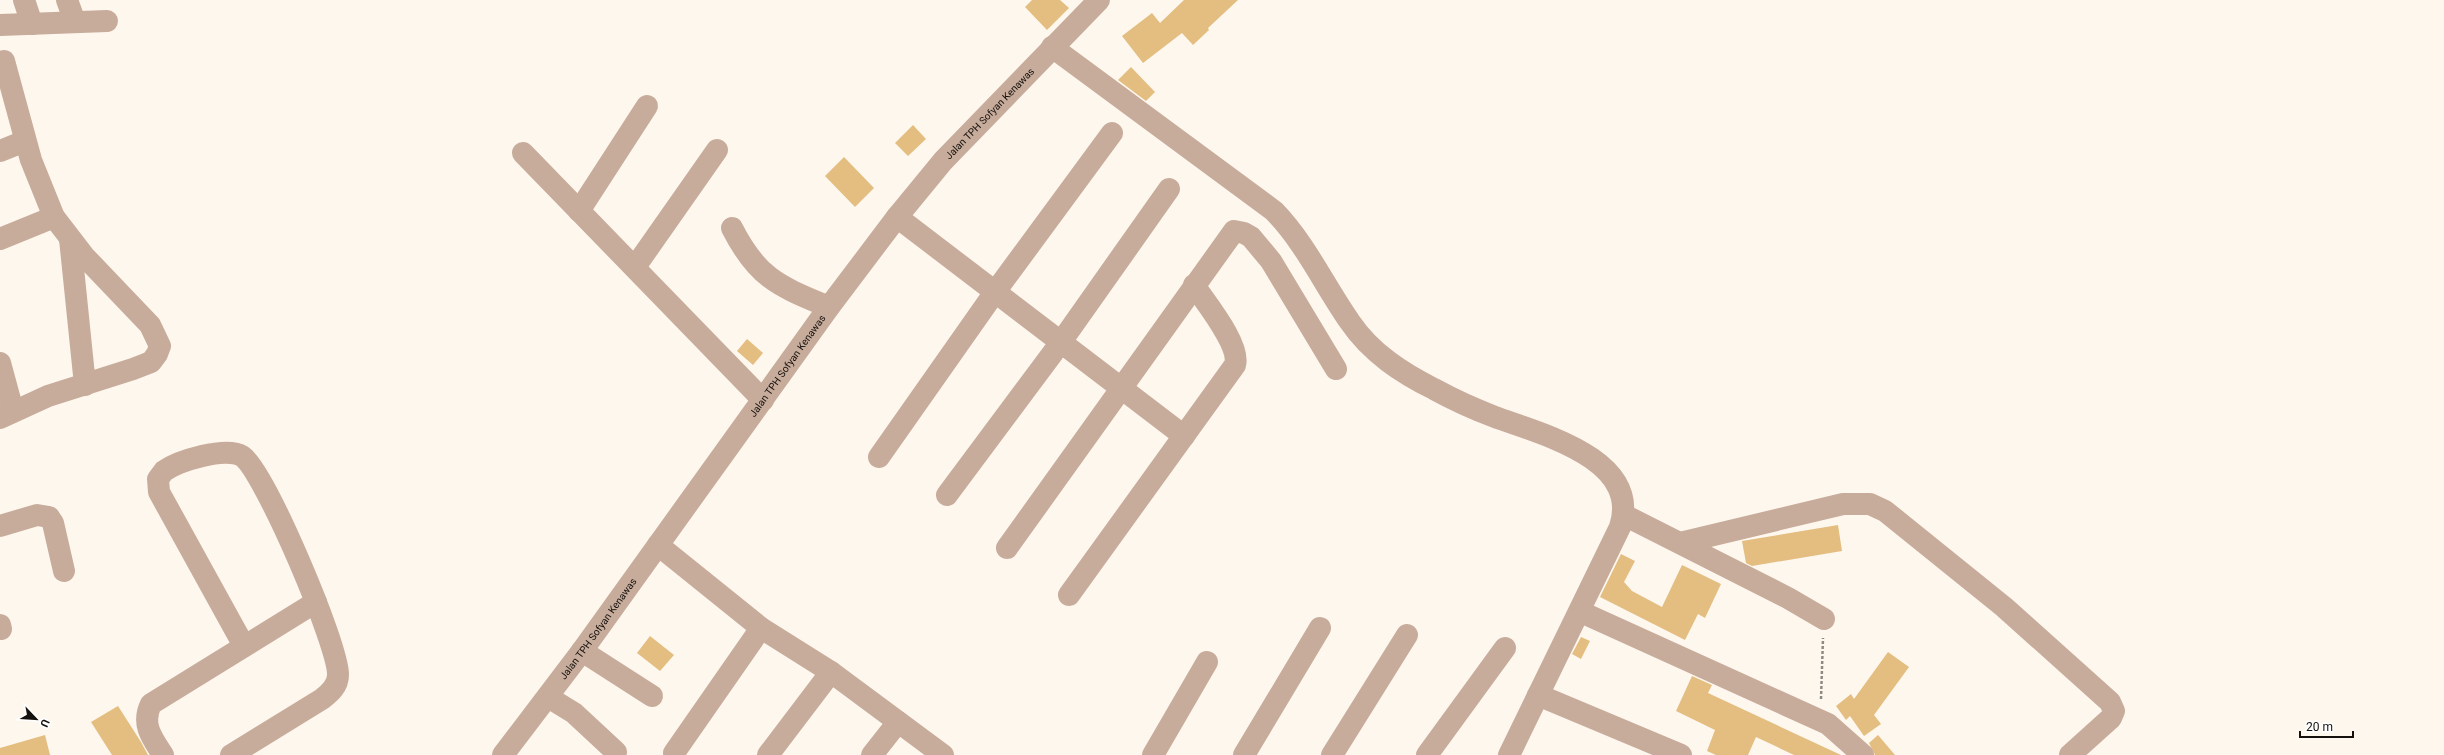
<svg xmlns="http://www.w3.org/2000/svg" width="2444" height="755" viewBox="0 0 2444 755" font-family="Roboto,sans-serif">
	<rect width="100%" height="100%" fill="#fef7ee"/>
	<g fill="#e3be80">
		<path d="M1032 0H1060L1069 8 1047 30 1025 7Z"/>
		<path d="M1184 0H1238L1208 28 1209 30 1193 45 1182 33 1143 63 1122 36 1152 13 1160 23Z"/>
		<path d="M1131 67 1155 92 1146 101 1118 80Z"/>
		<path d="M913 125 926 139 908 156 895 143Z"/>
		<path d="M844 157 874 188 855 207 825 176Z"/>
		<path d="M747 339 763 353 753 365 737 351Z"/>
		<path d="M1838 525 1842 551 1752 566 1746 563 1742 541Z"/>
		<path d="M1621 554 1635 561 1624 582 1632 591 1662 607 1682 565 1721 584 1705 618 1698 614 1685 640 1600 597Z"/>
		<path d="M650 636 674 655 660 671 637 653Z"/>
		<path d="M1581 637 1590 641 1581 659 1572 654Z"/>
		<path d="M1888 652 1909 667 1874 715 1881 724 1864 736 1850 716 1846 720 1836 706 1851 694 1854 699Z"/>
		<path d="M1692 676 1712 685 1708 693 1841 755H1794L1756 737 1748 755H1716L1707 751 1715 730 1676 711Z"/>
		<path d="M118 706 141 742 148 755H112L91 722Z"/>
		<path d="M45 735 50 755H0V748Z"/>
		<path d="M1878 735 1895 755H1875L1869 743Z"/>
	</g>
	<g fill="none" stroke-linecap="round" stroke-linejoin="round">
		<path stroke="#8e8983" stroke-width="2.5" stroke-dasharray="3 2" stroke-linecap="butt" d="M1821 699 1823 638"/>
		<g stroke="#c8ac9b" stroke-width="22">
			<path d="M24 0 32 24"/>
			<path d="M67 0 75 22"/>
			<path d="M0 25 107 21"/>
			<path d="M1052 47 1274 211C1306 244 1324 285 1350 322 1371 353 1402 373 1434 389 1454 400 1474 409 1495 417 1541 434 1642 459 1620 527L1509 755"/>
			<path d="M0 63 4 61 31 160 54 217 84 256 150 325 160 346 157 354 151 362 133 369 48 396 0 418"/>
			<path d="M0 151 25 141"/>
			<path d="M523 153 763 400"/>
			<path d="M579 211 647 106"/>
			<path d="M897 217 1184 436"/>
			<path d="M732 228C758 279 779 286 829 307"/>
			<path d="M0 239 54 217"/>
			<path d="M70 239 85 385"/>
			<path d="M635 267 717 150"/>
			<path d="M0 363 13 411"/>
			<path d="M879 457 995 292 1112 133"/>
			<path d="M947 495 1061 342 1169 189"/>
			<path d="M1624 515 1788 598 1824 619"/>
			<path d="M0 526 37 515 49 517 53 523 64 571"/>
			<path d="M1680 543 1843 504H1870L1885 511 2004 607 2110 702 2114 711 2111 718 2070 755"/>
			<path d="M658 545 761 628 831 672 943 755"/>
			<path d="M1007 548 1234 231 1244 233 1251 237 1271 261 1336 369"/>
			<path d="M1069 595 1235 365C1241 345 1205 302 1194 285"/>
			<path d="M1581 612 1828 724 1863 755"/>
			<path d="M0 625 1 629"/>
			<path d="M582 651 652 696"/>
			<path d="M1538 695 1681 755"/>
			<path d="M548 697 574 713 616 752"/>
			<path d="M674 753 761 628"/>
			<path d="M163 755C152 738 141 724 151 704L316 602"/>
			<path d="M231 755 322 699C330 693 338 686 338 675 339 646 264 470 242 456 226 446 178 461 164 471L158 479 159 492 244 646"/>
			<path id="s1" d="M503 755 582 651 829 307 897 217 943 161 1099 0"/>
			<path d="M768 755 831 672"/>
			<path d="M872 755 898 722"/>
			<path d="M1153 755 1207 662"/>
			<path d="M1244 755 1320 628"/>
			<path d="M1332 755 1407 635"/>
			<path d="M1427 755 1505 648"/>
		</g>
	</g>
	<g text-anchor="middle" stroke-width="4" stroke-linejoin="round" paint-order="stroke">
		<g font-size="10" fill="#13100d" stroke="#fff">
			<text dy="4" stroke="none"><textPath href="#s1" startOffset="806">Jalan TPH Sofyan Kenawas</textPath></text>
			<text dy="4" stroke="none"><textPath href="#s1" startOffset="482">Jalan TPH Sofyan Kenawas</textPath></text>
			<text dy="4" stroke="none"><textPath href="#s1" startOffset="158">Jalan TPH Sofyan Kenawas</textPath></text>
		</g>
	</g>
	<g transform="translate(36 719) rotate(115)" stroke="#ffffff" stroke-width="3" paint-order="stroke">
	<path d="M0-3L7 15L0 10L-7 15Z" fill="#13100d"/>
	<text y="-6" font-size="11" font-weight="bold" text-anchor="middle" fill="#13100d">U</text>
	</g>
	<path d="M2300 731v6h53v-6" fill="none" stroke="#13100d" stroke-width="2"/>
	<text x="2306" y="731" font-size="12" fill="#13100d" stroke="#ffffff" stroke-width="3" paint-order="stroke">20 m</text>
</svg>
